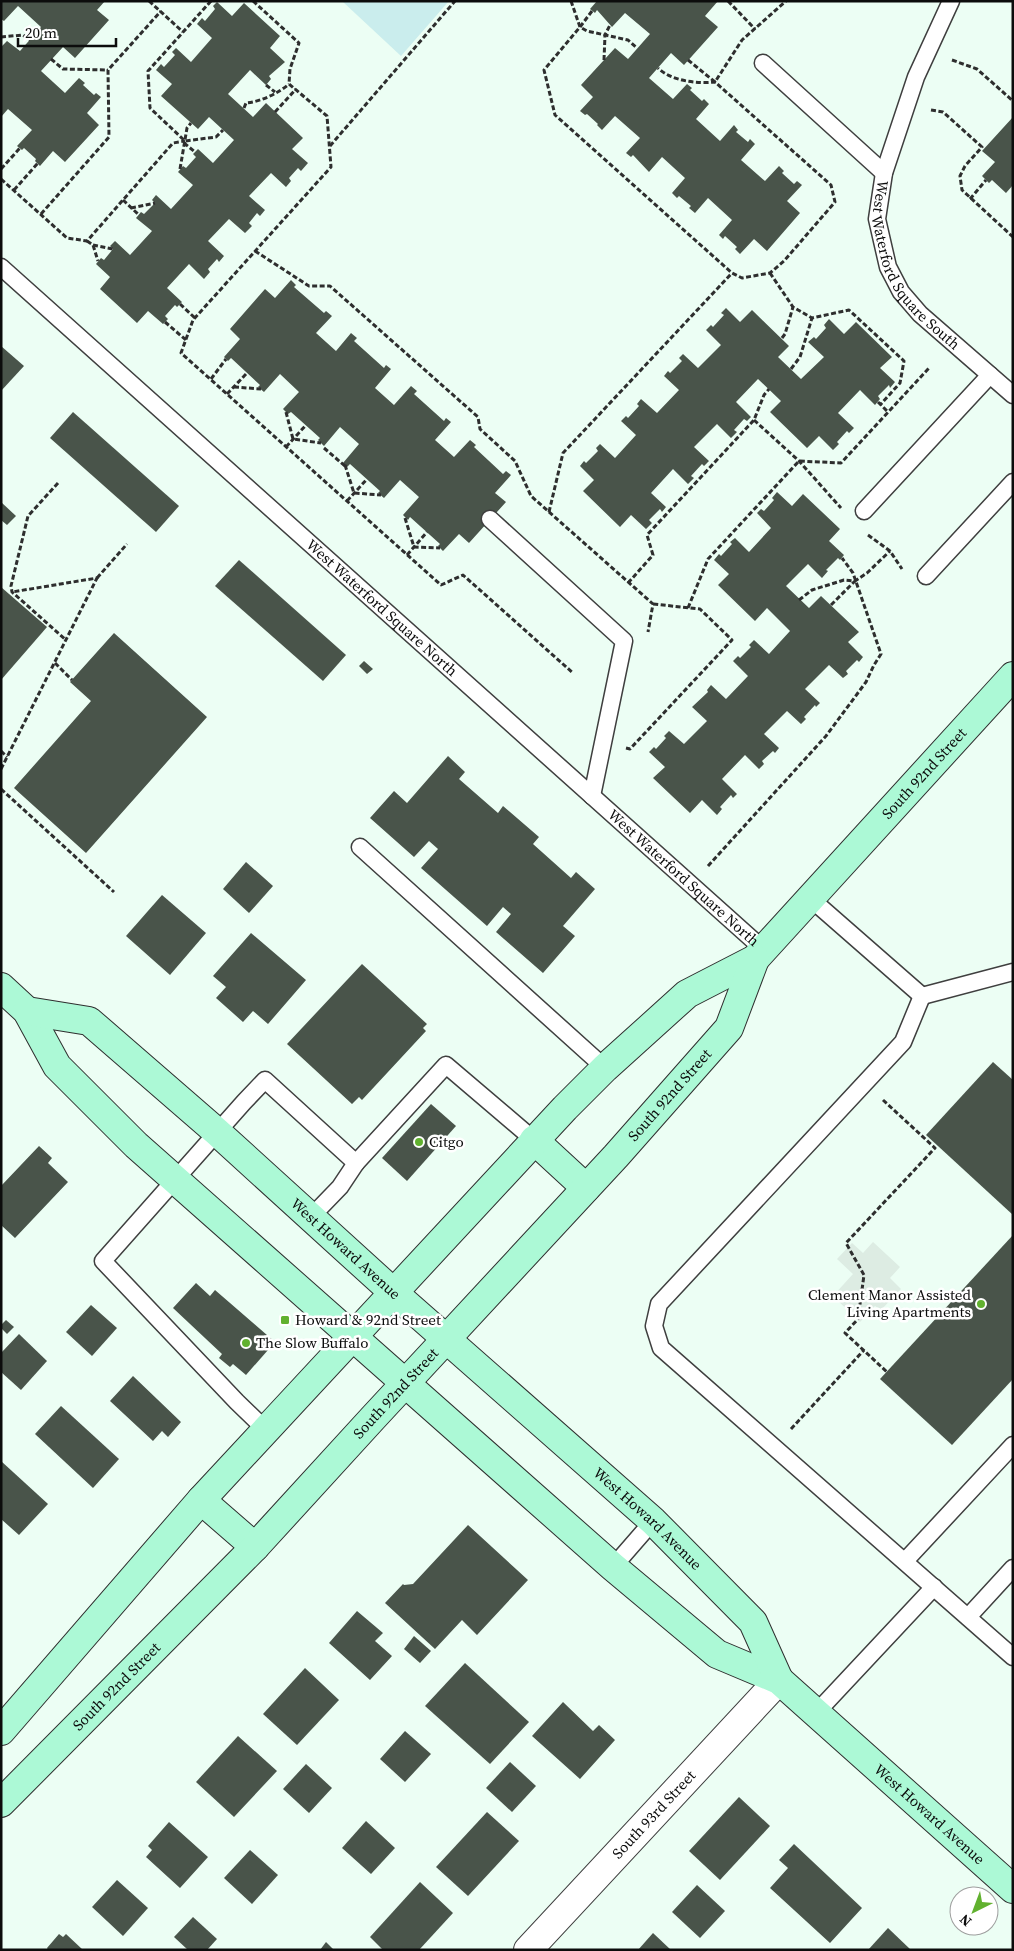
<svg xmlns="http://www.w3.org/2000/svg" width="1014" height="1951" viewBox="0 0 1014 1951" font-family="'Source Serif 4',serif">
	<rect width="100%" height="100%" fill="#ecfef4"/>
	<path fill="#caeded" d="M342 1H449L401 56Z"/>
	<path fill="#ddece3" d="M873 1242 900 1267 890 1278 901 1289 881 1310 875 1306 860 1322 833 1296 853 1274 837 1259 852 1243 863 1253Z"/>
	<g fill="#49544a">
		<path d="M1 1H105L97 10 109 20 75 58 63 47 41 71 65 93 79 78 85 83 83 85 94 95 96 93 101 97 87 113 99 125 65 162 53 151 40 166 35 161 36 159 24 148 22 150 17 146 32 130 8 109 1 117V47L7 41 20 51 41 27 18 6 4 21 1 19Z"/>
		<path d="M597 1H718L705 16 718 27 684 65 671 53 649 78 673 99 687 84 692 88 690 90 702 101 704 99 709 104 696 119 720 141 734 125 738 130 736 132 748 142 750 139 755 144 741 160 765 181 779 166 784 171 782 173 794 184 797 181 802 185 787 201 800 213 767 251 754 239 740 254 735 249 737 247 725 236 723 239 719 235 732 220 708 198 695 213 689 208 691 206 679 196 677 198 672 193 685 178 662 157 649 172 633 155 631 157 626 153 640 138 615 116 602 130 597 125 598 124 587 114 585 115 580 111 593 97 581 85 615 48 628 59 650 34 625 13 612 27 597 10 595 13 590 9Z"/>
		<path d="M217 2 232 16 244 3 280 36 270 48 285 62 269 76 271 79 266 85 250 70 228 94 253 117 266 103 303 138 292 149 308 163 301 171 298 168 289 178 291 181 286 187 271 173 249 196 265 210 260 216 257 213 249 223 252 226 245 233 229 219 208 241 224 256 219 262 217 259 208 269 210 272 204 279 189 264 167 288 182 302 177 307 175 305 165 316 168 319 163 324 148 311 137 323 100 289 110 277 96 264 101 258 104 260 113 249 110 246 115 241 130 255 152 231 136 218 141 212 144 214 155 203 152 200 156 195 171 209 193 185 178 172 183 166 186 168 196 157 193 154 198 149 213 163 234 140 209 117 198 129 161 96 172 84 156 70 161 64 164 67 175 55 172 52 176 48 191 62 212 38 197 24 202 18 205 21 215 9 213 6Z"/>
		<path d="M1013 117V185L1006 193 992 180 989 183 982 176 995 162 982 151Z"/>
		<path d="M291 280 296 285 294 287 324 313 326 311 332 316 316 333 336 351 351 333 357 338 354 341 384 368 386 365 391 369 375 388 394 405 411 386 417 391 414 394 444 421 446 418 451 422 435 440 454 457 470 440 476 445 474 447 503 474 506 471 511 475 495 493 506 502 469 543 459 534 443 551 438 546 440 544 410 517 408 520 403 515 419 497 400 480 384 498 378 493 380 491 350 464 347 467 343 463 359 444 340 427 324 446 318 440 320 438 291 412 288 414 283 409 299 392 280 374 264 392 258 387 260 385 231 358 228 361 224 357 240 339 230 329 265 289 275 298Z"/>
		<path d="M726 308 740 322 752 310 789 346 778 357 801 379 824 357 808 342 814 337 816 339 826 328 824 325 829 319 844 334 856 322 892 357 880 368 895 382 890 388 889 385 878 396 880 399 875 405 860 390 838 413 854 428 849 433 847 431 837 442 839 444 833 450 819 436 807 448 770 412 781 401 758 379 736 402 751 417 747 421 744 419 734 430 737 432 731 438 717 424 694 447 709 461 704 466 702 464 691 476 694 478 688 484 673 469 651 493 666 507 662 512 660 509 649 520 652 523 646 529 631 515 620 527 583 491 594 480 580 466 584 461 586 463 598 451 596 448 600 444 615 458 636 435 621 421 626 416 628 418 639 406 637 404 641 399 657 413 679 390 664 376 668 371 670 373 682 361 679 358 683 354 698 368 721 345 706 330 711 325 713 327 724 315 721 313Z"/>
		<path d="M1 346 24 366 1 391Z"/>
		<path d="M73 412 179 506 156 532 50 438Z"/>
		<path d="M777 492 792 506 803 494 840 529 829 541 844 555 840 560 838 558 826 570 828 571 822 578 808 564 786 586 809 608 821 596 859 632 848 642 863 657 859 662 857 660 846 671 848 674 843 678 829 665 805 689 820 703 816 707 815 705 804 717 806 719 801 724 787 711 764 734 779 748 775 753 773 751 762 761 764 764 759 769 745 755 722 779 737 794 733 798 731 795 720 807 722 809 717 815 702 800 690 813 653 778 665 767 649 752 654 747 656 749 666 738 664 736 669 731 684 744 707 721 692 707 708 692 707 690 711 685 726 699 748 676 733 661 738 656 740 658 751 647 749 645 754 640 769 654 790 631 767 608 755 621 718 585 729 574 714 560 719 554 721 556 732 544 730 542 735 538 749 552 771 528 757 513 761 509 764 511 774 500 772 498Z"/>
		<path d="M1 502 16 516 7 525 1 520Z"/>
		<path d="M239 560 346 655 323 681 215 586Z"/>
		<path d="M1 587 47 627 1 680Z"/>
		<path d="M114 633 207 717 86 853 14 788 91 701 70 682Z"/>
		<path d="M364 661 373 669 367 674 359 666Z"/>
		<path d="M448 756 465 772 459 779 498 813 503 806 539 837 533 844 571 878 576 872 595 889 563 926 575 936 543 973 496 932 511 914 503 907 487 926 421 868 438 849 429 841 414 857 370 818 394 791 407 803Z"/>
		<path d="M246 862 273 886 249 913 223 889Z"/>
		<path d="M162 895 206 933 170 975 126 936Z"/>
		<path d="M251 933 306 980 268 1024 253 1011 243 1022 216 998 226 987 213 976Z"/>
		<path d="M362 964 427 1024 423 1028 426 1031 362 1100 359 1097 352 1104 287 1044Z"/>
		<path d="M993 1062 1013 1080V1215L926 1135Z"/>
		<path d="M431 1104 456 1126 407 1181 382 1158Z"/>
		<path d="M39 1146 52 1158 48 1163 68 1182 15 1238 1 1225V1186Z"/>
		<path d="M1013 1235V1379L952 1445 880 1379Z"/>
		<path d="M196 1283 210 1296 215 1290 275 1342 246 1375 233 1364 230 1367 219 1358 222 1354 173 1308Z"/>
		<path d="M91 1305 117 1328 92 1356 66 1332Z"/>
		<path d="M6 1320 14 1327 7 1334 1 1328V1325Z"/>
		<path d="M19 1334 47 1361 21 1390 1 1372V1353Z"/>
		<path d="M133 1376 181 1422 168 1437 162 1431 153 1441 110 1401Z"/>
		<path d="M61 1406 119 1459 93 1488 35 1434Z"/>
		<path d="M1 1461 48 1504 19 1535 1 1519Z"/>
		<path d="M468 1525 528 1580 477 1635 462 1620 435 1649 385 1603 403 1584 404 1585 413 1584Z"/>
		<path d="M357 1611 383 1633 375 1641 392 1656 370 1680 329 1643Z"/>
		<path d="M414 1636 431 1651 420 1663 404 1649Z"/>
		<path d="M465 1663 529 1722 490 1764 425 1706Z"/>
		<path d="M305 1668 339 1700 297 1745 263 1714Z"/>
		<path d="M563 1702 593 1731 599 1725 615 1740 580 1779 532 1736Z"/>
		<path d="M405 1731 431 1754 405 1782 380 1759Z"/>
		<path d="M238 1736 277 1771 234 1817 196 1782Z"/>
		<path d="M510 1762 536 1786 512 1812 486 1788Z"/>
		<path d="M306 1764 332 1788 309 1813 283 1789Z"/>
		<path d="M739 1797 770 1826 720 1880 689 1851Z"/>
		<path d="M487 1812 519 1841 468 1896 436 1867Z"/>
		<path d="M366 1821 395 1848 371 1874 342 1848Z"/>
		<path d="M169 1822 208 1857 180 1888 146 1857 152 1850 148 1846Z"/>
		<path d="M794 1844 862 1908 830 1943 770 1888 788 1868 779 1860Z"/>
		<path d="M250 1850 278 1875 252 1904 224 1878Z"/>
		<path d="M117 1880 148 1908 123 1936 92 1907Z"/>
		<path d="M420 1882 453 1913 419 1950H383L370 1937Z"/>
		<path d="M697 1885 725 1911 700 1938 672 1912Z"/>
		<path d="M193 1917 217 1939 207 1950H188L174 1937Z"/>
		<path d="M888 1928 911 1950H868Z"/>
		<path d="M653 1933 671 1950H638Z"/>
		<path d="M59 1934 63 1937 66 1934 83 1950H48L47 1948Z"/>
		<path d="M326 1942 334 1950H320Z"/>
	</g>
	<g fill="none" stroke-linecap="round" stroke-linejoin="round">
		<g stroke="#3f3f3f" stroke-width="19">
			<g id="lane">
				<path id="s1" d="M951 1 916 77 884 173 877 219 888 267 901 292 920 314 1013 395"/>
				<path d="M763 63 884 173"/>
				<path id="s2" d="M1 267 763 949"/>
				<path d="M864 511 990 375"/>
				<path d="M490 519 624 641 592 796"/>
				<path d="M926 576 1013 482"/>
				<path d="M360 847 605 1068"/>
				<path d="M810 898 922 996"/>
				<path d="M922 996 903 1042 659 1304 654 1326 661 1348 1013 1657"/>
				<path d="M922 996 1013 972"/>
				<path d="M311 1217 340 1187 356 1163"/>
				<path d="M266 1430 237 1402 103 1261 244 1102 265 1080 356 1163 446 1065 534 1140"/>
				<path d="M905 1561 1013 1445"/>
				<path d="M613 1567 653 1521"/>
				<path d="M968 1617 1013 1568"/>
				<path d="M816 1713 934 1587"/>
			</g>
		</g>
		<g stroke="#3f3f3f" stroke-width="30">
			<g id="street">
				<path id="s3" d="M528 1950 779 1680"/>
			</g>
		</g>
		<g stroke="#2e2e2e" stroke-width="30">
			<g id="secondary">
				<path id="s4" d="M1 987 27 1011 57 1066 136 1145 613 1567 717 1654 779 1680 1013 1889"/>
				<path id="s5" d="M27 1011 89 1021 217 1132 394 1293 653 1521 753 1622 779 1680"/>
				<path d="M534 1140 586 1188"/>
				<path d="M201 1500 255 1547"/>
				<path id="s6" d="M1 1731 201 1500 565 1108 605 1068 687 994 755 959 1013 676"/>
				<path id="s7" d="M1 1803 255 1547 372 1419 616 1156 729 1028 755 959"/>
			</g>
		</g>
		<g stroke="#2e2e2e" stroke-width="3" stroke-dasharray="5 2.5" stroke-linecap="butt">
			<path d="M149 1 183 32"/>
			<path d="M211 1 148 71 150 108 185 141 216 137 223 130"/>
			<path d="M253 1 299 43 290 69 289 84 327 116 331 167 193 320 181 353 441 585 463 575 573 673"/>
			<path d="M571 1 580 27 544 70 555 115 732 273 742 278 770 273 784 261 835 202 831 185 715 82C697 84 671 81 658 68"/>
			<path d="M728 1 755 29"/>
			<path d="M592 11 580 27 587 31 628 40 637 48"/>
			<path d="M1 37 23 35 30 40"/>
			<path d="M51 59 63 69 108 70"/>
			<path d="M604 60 605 35 610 25"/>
			<path d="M688 60 715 82 742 40 786 1"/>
			<path d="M952 60 977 69 1013 101"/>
			<path d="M266 85 275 92"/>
			<path d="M244 108 246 103C260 102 279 93 289 84"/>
			<path d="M931 110 943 112 982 147 965 166 960 176 962 190 1013 237"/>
			<path d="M275 112 296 89"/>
			<path d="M184 143 195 152"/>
			<path d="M330 146 455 1"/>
			<path d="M1 169 20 148"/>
			<path d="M180 169 187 128 191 123"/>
			<path d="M1 179 67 238 87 241 173 143 185 141"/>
			<path d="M14 190 38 163"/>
			<path d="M970 199 986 180"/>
			<path d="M123 200 139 215"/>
			<path d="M131 208 155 203"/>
			<path d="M41 214 109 137 108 70 161 11"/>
			<path d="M87 241 93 245 98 261"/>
			<path d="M93 245 113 249"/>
			<path d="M255 251 309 286H330L478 417 480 429 515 461 531 496 653 604 648 632"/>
			<path d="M770 273 793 307 812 318 849 310 904 361 900 383 880 405"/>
			<path d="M180 304 195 318"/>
			<path d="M165 322 186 340"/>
			<path d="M782 338 785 334 793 307"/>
			<path d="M791 369 800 357 812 318"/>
			<path d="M211 379 226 359"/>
			<path d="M234 387 261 389"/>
			<path d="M227 394 247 373"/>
			<path d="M878 402 888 412"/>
			<path d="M286 412 293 439 321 443"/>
			<path d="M754 420 799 461 841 508"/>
			<path d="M286 447 306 425"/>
			<path d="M324 448 345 466"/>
			<path d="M345 465 354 493 381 495"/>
			<path d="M58 483 28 516 11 586 12 592 66 640"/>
			<path d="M347 501 367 479"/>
			<path d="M549 512 563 453 732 273"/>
			<path d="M405 518 414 547 440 548"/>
			<path d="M868 535 890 551 902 569"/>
			<path d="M407 555 427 532"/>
			<path d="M97 578 127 544"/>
			<path d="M628 583 653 555 647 535 754 420 764 395 769 389"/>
			<path d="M799 600 812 590 844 580 855 581 867 573 890 551"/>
			<path d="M831 605 855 581"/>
			<path d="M688 608 708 559 799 461 841 463 929 368"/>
			<path d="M55 663 72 680"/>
			<path d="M626 748 630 749 732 640 700 609 653 604"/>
			<path d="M1 751 7 757"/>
			<path d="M1 769 97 578 12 592"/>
			<path d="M1 789 114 892"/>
			<path d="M708 866 826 736 866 682 874 665 881 654 853 573 842 558"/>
			<path d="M883 1100 935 1148 846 1243 864 1275 858 1319 845 1333 887 1372"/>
			<path d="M791 1429 864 1350"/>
		</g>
		<use href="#lane" stroke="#fff" stroke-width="16"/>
		<use href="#street" stroke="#fff" stroke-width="28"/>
		<use href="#secondary" stroke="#acf9d6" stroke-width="28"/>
	</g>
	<g fill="#61b12f" stroke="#fff" stroke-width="2">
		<circle cx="419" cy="1142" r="5"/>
		<circle cx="981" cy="1304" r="5"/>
		<rect x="280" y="1315" width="10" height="10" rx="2.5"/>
		<circle cx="246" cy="1343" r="5"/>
	</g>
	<g text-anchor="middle" stroke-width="5" stroke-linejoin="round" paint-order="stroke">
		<g font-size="15" fill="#0c0c0c" stroke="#fff">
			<text dy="5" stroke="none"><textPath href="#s1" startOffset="290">West Waterford Square South</textPath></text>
			<text dy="5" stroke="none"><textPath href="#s2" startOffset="511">West Waterford Square North</textPath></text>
			<text dy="5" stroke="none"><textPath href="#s6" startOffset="1335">South 92nd Street</textPath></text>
			<text dy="5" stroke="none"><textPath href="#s2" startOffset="916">West Waterford Square North</textPath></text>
			<text dy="5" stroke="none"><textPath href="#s7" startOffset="974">South 92nd Street</textPath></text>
			<text dy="5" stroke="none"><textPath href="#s5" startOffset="406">West Howard Avenue</textPath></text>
			<text dy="5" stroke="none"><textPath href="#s7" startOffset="569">South 92nd Street</textPath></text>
			<text dy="5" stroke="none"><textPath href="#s5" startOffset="811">West Howard Avenue</textPath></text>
			<text dy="5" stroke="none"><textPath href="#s7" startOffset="164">South 92nd Street</textPath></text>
			<text dy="5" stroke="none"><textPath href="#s4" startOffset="1251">West Howard Avenue</textPath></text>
			<text dy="5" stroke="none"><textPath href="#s3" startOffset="185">South 93rd Street</textPath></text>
		</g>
		<g font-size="15" fill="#0c0c0c" stroke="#fff" text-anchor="start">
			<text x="429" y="1147">Citgo</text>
			<text x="971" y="1300" text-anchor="end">Clement Manor Assisted<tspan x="971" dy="17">Living Apartments</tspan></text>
			<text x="295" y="1325">Howard &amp; 92nd Street</text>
			<text x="256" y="1348">The Slow Buffalo</text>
		</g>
	</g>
	<rect width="1014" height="1951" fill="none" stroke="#0c0c0c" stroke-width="5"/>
	<g transform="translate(974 1911) rotate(222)"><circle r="24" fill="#ffffff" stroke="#9e9e9e"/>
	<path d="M0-4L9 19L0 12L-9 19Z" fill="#61b12f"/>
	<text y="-8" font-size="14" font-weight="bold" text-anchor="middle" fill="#0c0c0c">N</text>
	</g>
	<path d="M18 38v8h98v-8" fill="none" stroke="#0c0c0c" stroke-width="2.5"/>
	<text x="25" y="38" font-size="15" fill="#0c0c0c" stroke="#ffffff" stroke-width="4" paint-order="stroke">20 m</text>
</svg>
